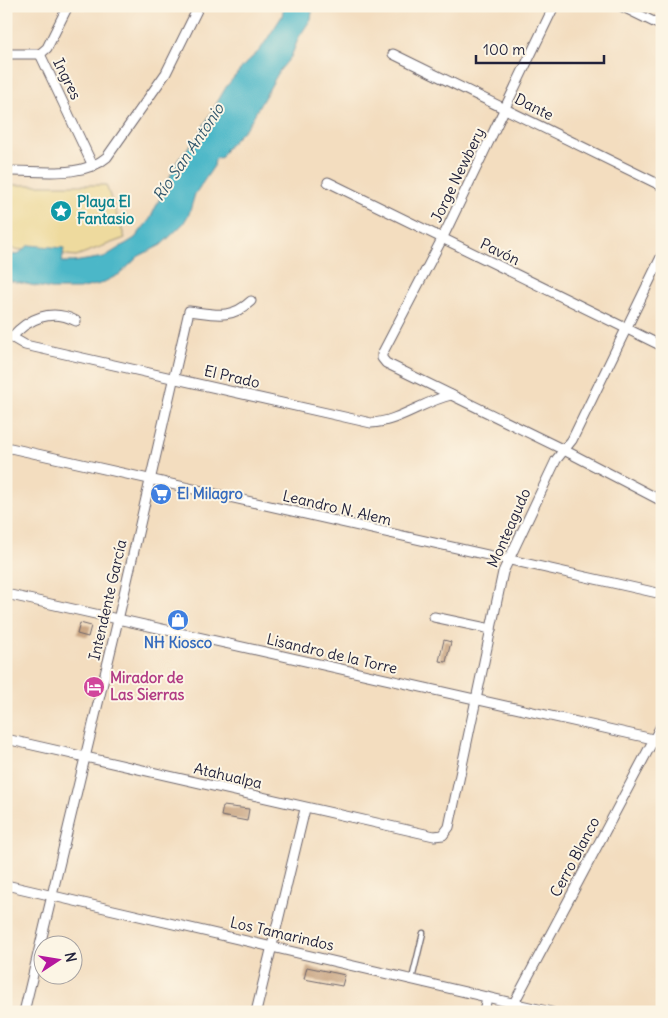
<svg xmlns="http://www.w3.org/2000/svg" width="668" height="1018" viewBox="0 0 668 1018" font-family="Delius,sans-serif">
	<rect width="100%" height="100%" fill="#fcf5e5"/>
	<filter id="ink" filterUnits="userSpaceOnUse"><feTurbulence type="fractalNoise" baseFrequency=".02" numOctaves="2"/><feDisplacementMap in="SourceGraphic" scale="10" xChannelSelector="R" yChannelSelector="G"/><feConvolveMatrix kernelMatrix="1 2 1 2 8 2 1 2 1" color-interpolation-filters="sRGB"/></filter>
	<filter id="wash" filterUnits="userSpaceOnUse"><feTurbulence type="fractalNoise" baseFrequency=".0096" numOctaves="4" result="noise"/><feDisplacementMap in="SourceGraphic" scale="20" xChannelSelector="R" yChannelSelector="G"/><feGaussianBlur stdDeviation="1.12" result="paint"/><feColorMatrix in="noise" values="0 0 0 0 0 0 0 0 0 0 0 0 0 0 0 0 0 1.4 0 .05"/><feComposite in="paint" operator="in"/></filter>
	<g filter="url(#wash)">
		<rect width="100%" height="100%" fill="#f3ddbf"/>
		<path fill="#eeda9e" stroke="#887e6c" d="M6 185H106L125 238 76 256 6 248Z"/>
		<path fill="#4bb7c8" stroke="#366c82" d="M284 6H313L311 19 299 37 291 57 280 70 249 124 225 150 222 157 215 159 214 166 195 194 189 214 183 224 161 245 139 256 120 274 100 284 79 289H51L6 280V254L17 255 29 245 64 248 62 262H74L104 257 135 238 150 219 178 160 199 134 226 87 245 64 260 50 282 16Z"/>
		<g id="blocks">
			<g fill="#c7a380">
				<path d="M80 623 91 626 88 637 77 634Z"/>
				<path d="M444 640 451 642 446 662 439 661Z"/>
				<path d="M223 806 249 809 247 821 221 816Z"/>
				<path d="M307 967 345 975 342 986 304 979Z"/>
			</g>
		</g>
	</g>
	<g filter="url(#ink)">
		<use href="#blocks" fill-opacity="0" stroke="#6b6369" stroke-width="1"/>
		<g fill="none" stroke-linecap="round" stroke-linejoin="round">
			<g stroke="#6b6369" stroke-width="7">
				<g id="service">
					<path d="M412 979 423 933"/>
					<path d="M169 1012V1010"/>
				</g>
			</g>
			<g stroke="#6b6369" stroke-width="11">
				<g id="minor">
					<path d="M554 6 442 239 382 354V358L386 363 564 450 662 501"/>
					<path d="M621 6 662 26"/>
					<path d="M6 54H40"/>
					<path d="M40 54 93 166"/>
					<path d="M40 54 47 48 68 6"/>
					<path d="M393 54 662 186"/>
					<path d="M6 171C37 170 82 179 107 157L166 73 199 6"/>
					<path d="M328 182 662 346"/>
					<path d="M6 334 25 345 371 423C398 422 424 401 451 395"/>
					<path d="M11 338C28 318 52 308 76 321"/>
					<path d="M6 447 662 594"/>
					<path d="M6 594 653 739"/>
					<path d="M434 617 491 629"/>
					<path d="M6 739 434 836 443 835 449 827 503 572 556 460 572 440 662 255"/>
					<path d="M6 885 551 1012"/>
					<path d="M514 1003 662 724"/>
					<path d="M24 1012 118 620 189 311C214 314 231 320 251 301"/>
					<path d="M256 1012 305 809"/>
					<path d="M484 1012 487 997"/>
				</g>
			</g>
			<use href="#service" stroke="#fff" stroke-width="4.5"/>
			<use href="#minor" stroke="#fff" stroke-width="9"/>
		</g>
	</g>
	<defs>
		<g id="sight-disc" transform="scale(1.125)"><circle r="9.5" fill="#0f9aa8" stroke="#fcf5e5"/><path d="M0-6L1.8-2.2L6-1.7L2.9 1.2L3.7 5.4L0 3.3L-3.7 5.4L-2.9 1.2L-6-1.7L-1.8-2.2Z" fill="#fff"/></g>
		<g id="supermarket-disc" transform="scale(1.125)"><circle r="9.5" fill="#3f7fe0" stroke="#fcf5e5"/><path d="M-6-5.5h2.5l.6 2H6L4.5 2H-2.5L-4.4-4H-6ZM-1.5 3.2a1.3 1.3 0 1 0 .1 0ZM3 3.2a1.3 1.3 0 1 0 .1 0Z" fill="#fff"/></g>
		<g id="shop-disc" transform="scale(1.125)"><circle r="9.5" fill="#3f7fe0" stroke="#fcf5e5"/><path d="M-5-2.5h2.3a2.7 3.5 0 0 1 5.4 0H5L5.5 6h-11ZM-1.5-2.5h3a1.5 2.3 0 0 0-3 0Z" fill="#fff"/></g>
		<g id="hotel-disc" transform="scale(1.125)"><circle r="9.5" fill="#d1479c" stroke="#fcf5e5"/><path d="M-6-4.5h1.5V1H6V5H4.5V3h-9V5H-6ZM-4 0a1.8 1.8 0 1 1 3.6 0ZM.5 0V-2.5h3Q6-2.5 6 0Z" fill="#fff"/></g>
	</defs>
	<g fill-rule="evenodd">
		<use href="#sight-disc" x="61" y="211"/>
		<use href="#supermarket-disc" x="161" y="494"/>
		<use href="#shop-disc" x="178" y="620"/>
		<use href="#hotel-disc" x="94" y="687"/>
	</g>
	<g text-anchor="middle" stroke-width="4" stroke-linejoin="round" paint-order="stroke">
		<g font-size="15" fill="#22223b" stroke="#fcf5e5">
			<text transform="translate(67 79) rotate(64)" y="5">Ingres</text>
			<text transform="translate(534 107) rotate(27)" y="5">Dante</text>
			<text transform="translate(458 175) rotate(-64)" y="5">Jorge Newbery</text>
			<text transform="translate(500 252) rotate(26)" y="5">Pavón</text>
			<text transform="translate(232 377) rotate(13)" y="5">El Prado</text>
			<text transform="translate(337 508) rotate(13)" y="5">Leandro N. Alem</text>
			<text transform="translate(509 528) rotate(-66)" y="5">Monteagudo</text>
			<text transform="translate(108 600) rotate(-77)" y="5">Intendente García</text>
			<text transform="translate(332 654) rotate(13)" y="5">Lisandro de la Torre</text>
			<text transform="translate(228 776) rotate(13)" y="5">Atahualpa</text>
			<text transform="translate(575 857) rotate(-62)" y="5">Cerro Blanco</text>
			<text transform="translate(282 934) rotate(13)" y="5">Los Tamarindos</text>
		</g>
		<g font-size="15" font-weight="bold" fill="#0d838f" stroke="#fcf5e5" text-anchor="start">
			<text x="77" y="207">Playa El<tspan x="77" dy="17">Fantasio</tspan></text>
		</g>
		<g font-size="15" font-weight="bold" fill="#366cbe" stroke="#fcf5e5" text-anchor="start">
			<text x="177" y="499">El Milagro</text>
			<text x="178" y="648" text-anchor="middle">NH Kiosco</text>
		</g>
		<g font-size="15" font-weight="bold" fill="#b23c85" stroke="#fcf5e5" text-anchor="start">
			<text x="110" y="683">Mirador de<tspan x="110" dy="17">Las Sierras</tspan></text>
		</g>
		<g font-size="16" font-style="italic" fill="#30566c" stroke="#fcf5e5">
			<text transform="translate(188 152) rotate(-56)" y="6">Río San Antonio</text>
		</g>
	</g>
	<rect width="668" height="1018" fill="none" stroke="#fcf5e5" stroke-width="25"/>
	<g transform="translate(58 960) rotate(78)"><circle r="24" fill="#fcf5e5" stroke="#a5a1a1"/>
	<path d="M0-4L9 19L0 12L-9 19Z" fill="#b5179e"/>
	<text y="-8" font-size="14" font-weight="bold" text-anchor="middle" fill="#22223b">N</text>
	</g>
	<path d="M476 55v8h128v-8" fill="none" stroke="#22223b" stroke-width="2.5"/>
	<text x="483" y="55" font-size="15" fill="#22223b" stroke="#fcf5e5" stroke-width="4" paint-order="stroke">100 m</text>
</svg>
